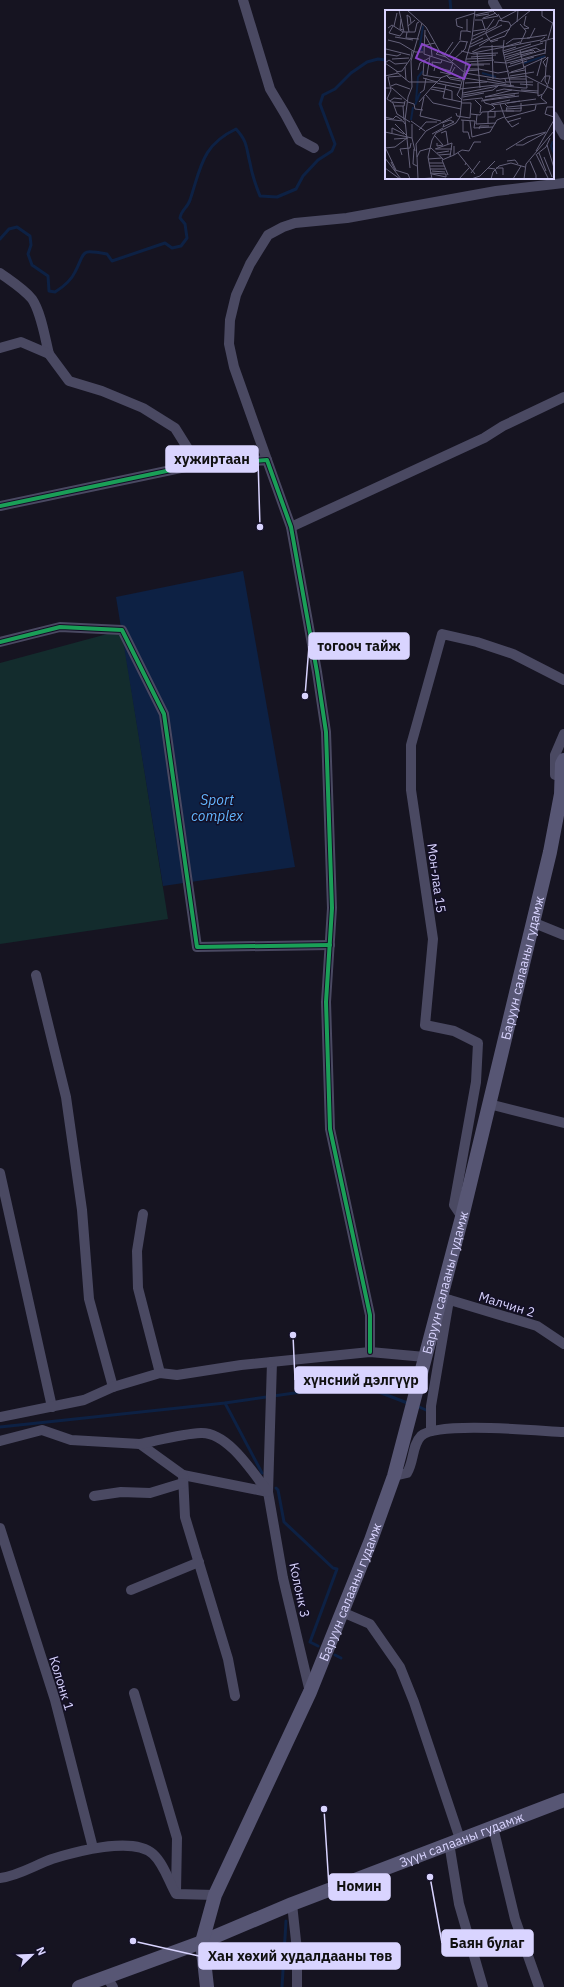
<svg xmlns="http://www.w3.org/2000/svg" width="564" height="1987" viewBox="0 0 564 1987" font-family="'IBM Plex Sans',sans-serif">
	<rect width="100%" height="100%" fill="#161421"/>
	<path fill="#132c2d" d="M122 630 168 919 0 944V663Z"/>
	<path fill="#0d2144" d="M243 571 295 867 163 886 116 597Z"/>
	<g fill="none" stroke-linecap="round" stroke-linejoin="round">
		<g stroke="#0d2144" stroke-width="3">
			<path d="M450 0 451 11"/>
			<path d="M0 239 9 229 17 227 30 236 31 245 28 254 32 265 48 276 49 291 55 292C63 287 71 281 75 272 86 251 79 249 107 254L112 261 165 243 172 248 181 246 187 238 185 224 180 218C181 210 188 207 190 200 201 167 202 145 236 129 248 142 246 148 250 163 252 175 256 186 260 196L277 197 296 189 303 176 318 160 332 151 335 144 320 104 323 95 335 89 351 73 367 62 378 59 386 60"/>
			<path d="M225 1403 262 1473"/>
			<path d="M417 1406 426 1410"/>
			<path d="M0 1427 225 1403 358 1384 410 1404"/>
			<path d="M276 1488 278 1490 284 1522 333 1568 337 1569 310 1642 318 1646"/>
			<path d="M335 1655 341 1658"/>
			<path d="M282 1987 286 1921"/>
		</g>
		<g stroke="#4a4962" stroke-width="10">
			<path d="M243 0 270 89 285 114 299 140 314 148"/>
			<path d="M493 2 498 11"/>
			<path d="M553 116 564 135"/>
			<path d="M0 273C11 281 24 289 32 299 41 312 45 338 49 354"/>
			<path d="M0 348 21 342 49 354 69 381 102 391 143 408 175 428 190 452 195 465"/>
			<path d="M267 460 234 367 229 344 230 320 236 295 250 264 268 235 283 227 295 223 347 218 496 191 564 183"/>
			<path d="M0 506 195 465 267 460 291 527 317 672 326 732 332 908 326 1002 330 1129 370 1315V1352"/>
			<path d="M291 527 484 438 503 426 564 397"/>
			<path d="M0 642 60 627 122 630 164 714 197 947 330 945"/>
			<path d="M555 775V755L564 734"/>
			<path d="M532 922 564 935"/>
			<path d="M36 975 66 1097 82 1210 89 1299 113 1387"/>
			<path d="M489 1104 564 1123"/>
			<path d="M0 1173 52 1407"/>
			<path d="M143 1214 137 1251 138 1288 160 1373"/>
			<path d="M462 1217 454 1205 476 1082 478 1043 454 1031 425 1025 433 939 411 790V745L442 634 477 642 513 654 564 680"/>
			<path d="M440 1297 537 1326 564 1344"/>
			<path d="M272 1362 268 1492 283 1578 310 1692"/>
			<path d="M0 1417 84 1400 113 1387 160 1373 177 1375 241 1365 370 1352 425 1357"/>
			<path d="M431 1431V1406L449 1300"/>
			<path d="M0 1441 42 1430 71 1440 140 1444 183 1475 268 1492"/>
			<path d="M140 1444C160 1440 181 1434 201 1433 228 1432 253 1473 268 1492"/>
			<path d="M183 1475 185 1517 228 1659 235 1696"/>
			<path d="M394 1476 407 1473C414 1462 412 1445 421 1436 437 1421 539 1431 564 1432"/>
			<path d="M94 1496 121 1492 150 1493 183 1483"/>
			<path d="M0 1528 55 1700 93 1848"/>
			<path d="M131 1590 199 1562"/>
			<path d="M342 1612 370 1624 400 1667 414 1702 460 1839"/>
			<path d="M134 1693 177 1838 176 1892"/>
			<path d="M493 1827 515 1919 539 1987"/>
			<path d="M449 1843 459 1904 483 1987"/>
			<path d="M0 1878C18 1876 35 1865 52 1859 75 1852 133 1836 153 1854 164 1864 169 1882 176 1894L215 1895"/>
			<path d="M292 1904 297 1950V1987"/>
			<path d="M107 1977 113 1987"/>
		</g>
		<g stroke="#575674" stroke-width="14">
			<path id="s1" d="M79 1987 202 1942 292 1904 564 1800"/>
			<path id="s2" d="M207 1987 202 1942 215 1895 310 1692 371 1540 394 1476 462 1217 550 852 561 794 562 764 564 760"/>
		</g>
		<g stroke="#130f26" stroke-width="6">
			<g id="cycleway">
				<path d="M0 506 195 465 267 460 291 527 317 672 326 732 332 908 326 1002 330 1129 370 1315V1352"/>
				<path d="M0 642 60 627 122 630 164 714 197 947 330 945"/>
			</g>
		</g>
		<use href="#cycleway" stroke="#1a9f57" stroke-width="4"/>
	</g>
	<g text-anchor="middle" stroke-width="3" stroke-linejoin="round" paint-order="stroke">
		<g font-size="13" fill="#d9d4ff" stroke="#130f26">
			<text transform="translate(437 878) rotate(82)" y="5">Мон-лаа 15</text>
			<text dy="5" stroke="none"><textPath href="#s2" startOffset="1074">Баруун салааны гудамж</textPath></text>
			<text dy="5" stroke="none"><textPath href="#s2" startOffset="750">Баруун салааны гудамж</textPath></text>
			<text transform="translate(507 1304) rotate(17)" y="5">Малчин 2</text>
			<text transform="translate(300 1590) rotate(78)" y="5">Колонк 3</text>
			<text dy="5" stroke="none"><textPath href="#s2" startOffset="426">Баруун салааны гудамж</textPath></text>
			<text transform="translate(62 1683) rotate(73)" y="5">Колонк 1</text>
			<text dy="5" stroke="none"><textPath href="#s1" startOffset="410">Зүүн салааны гудамж</textPath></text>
		</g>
		<g font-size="14" font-style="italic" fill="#62b6ff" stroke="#130f26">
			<text x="217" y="805">Sport<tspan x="217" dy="16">complex</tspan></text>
		</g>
	</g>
	<g transform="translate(385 10)">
		<rect width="169" height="169" fill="#161421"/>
		<path fill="none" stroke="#0d2144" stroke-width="2" d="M37 41 35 35 38 16M139 53 160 46M97 63 111 67M31 91 33 67 38 61M30 95 35 83M26 110 28 97M168 131 166 136 169 144"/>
		<path fill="none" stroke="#64617a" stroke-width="1" d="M14 0 19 22M22 0 41 17 55 42 80 63M157 0V6L169 14M113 4 117 11 124 12 126 16M90 5 108 1 113 6 97 9M91 6 104 4M98 8 111 3M16 9 15 19 18 20M82 9V21L86 22M116 9 133 0M90 10H97L100 19M132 12 133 0M135 14 141 21 135 34M8 16 4 23 15 26 18 22M9 16 12 3M23 16 22 5 25 7 26 13M3 18 7 15 18 22H30L32 13 34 12M78 18 72 16 71 9 90 3M139 19 144 18 139 15 141 6M40 20 39 44 45 46M88 21 102 19 109 9M22 22 21 28 34 29M24 22 23 16 30 10M101 24V21L111 16 114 10 117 11M101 24 106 32 113 30M40 25 46 36 47 46M88 26 100 21M10 27 28 30M142 28 162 25M163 29 168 12M3 30 15 33 30 42H38M75 30 76 21H82M87 30 117 15M119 30 118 41 126 76M105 31 120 26 126 16 146 0M155 32 169 28M86 34 98 28M121 34 128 29 145 28 150 18M107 35 108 69M36 36 50 33M94 36 105 29M85 37 125 19M119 37 135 32M1 39 25 45M135 40 139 58M54 41 51 44 61 47M76 41 89 44 113 43M118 41 131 37M87 42 97 37 119 36M88 43 156 30 160 27M92 43 95 78M118 43 146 34M135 43 148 40 151 43M0 44 12 46 16 44M160 44 161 31M59 45 68 32M119 45 158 33M135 45 148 42M63 47 75 31 83 32M86 47 111 45M120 47 151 38 156 41M44 48 39 51 38 65 55 68 66 64 70 57M7 49 24 48M81 49 108 48M121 49 135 44M67 51 80 39 82 32M121 51 161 39M81 52 109 50M109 52 122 53M0 53 4 50 10 54 22 53M0 53 13 62M122 53 160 43M86 54H105M125 54 149 47M80 55H99M20 57 21 70M48 57 47 52 56 53 57 50M123 57 142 51M139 57 161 47M161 57 163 47 158 52 161 57 160 71 163 76M94 59 113 63 124 61M33 60 35 53 40 50M49 61 50 57 66 61M80 61 94 60M11 62 17 61 26 48 27 41M55 62 64 64 68 53M83 62V59H94M126 62 139 58M79 63 75 79 111 75 139 78H142L140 56M80 63 115 69 141 66 169 80M124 63 140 60M42 65 45 46 67 53M61 65 65 69 76 71M0 66 13 63 24 72H52M125 66 149 62M152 66 157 48M3 67 6 80 2 89 8 93 12 104 25 112M3 67 16 66M63 67 76 69M38 68 52 72M80 68 129 76M102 69 121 73M120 69 121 72H148M125 69H141M54 71 76 75M156 72 160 66H165L163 74M52 73 75 78M80 73 102 72M153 73V86L158 84 163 76M135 74 148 75M61 75 58 88 77 92M6 76 11 74 25 79M47 77 57 67M0 78H7L22 91M46 79 60 82M60 79 67 81V90M75 79 72 85 77 90M136 80 153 81M111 81 119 79 127 80M35 83 39 80 41 68M78 83 113 76M41 85 48 93 76 99M78 85 108 80 114 75M39 87 35 106 56 111M78 87 99 83M100 87 127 80 153 83M100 87 134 83M78 90 97 88 100 93 107 95 151 89M90 90 96 96 95 103M99 90 130 85M5 91 9 88 17 89M96 91 134 86M7 92 20 93M23 92 29 94 30 99 38 100M34 92 47 77 60 79M122 93 135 91M106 94 125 90M115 94 120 108 150 100 151 95M120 94 123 97 162 93 156 88 157 85M9 96H19L20 91M18 96 19 110M122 97 121 101H129M169 97H162L160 104 169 107M122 99 137 98M117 101H136V93M71 103 72 106 85 108 86 93H77M86 104 95 105 97 102 117 101M92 105 91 114 111 113M0 107 8 109 11 106 17 110M103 107H110V101M120 108 127 117 134 113M0 109 18 111 20 114M76 110 90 111 89 118 108 117M78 110V122H83L85 129M26 111 40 121M85 111 87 127 105 122 112 110 119 107M122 112 136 108M57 113 65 110 69 112M10 114 22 126M59 114 58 117 69 112M103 114V102L110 98 107 95M94 119 95 116H104M34 120 41 112H52M0 122 27 128 30 141M7 123V118L19 124M56 123 61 121 63 134M47 124 58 118M50 126 58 135 52 136V133M27 128V114M9 129 23 128M131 135H138L160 123M162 135 169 158M0 138 10 137 22 128M1 139 11 160M29 139 28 154 32 156M50 139 67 133 65 147M51 139H67M121 140 142 127 161 122M151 141 169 110M52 143 64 141M73 143 81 153M154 143 161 161M151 144 163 168M152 144 161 137 165 128M17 145 15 139 25 138 26 133M54 145 66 144M69 145 77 140 84 141 89 132H96M32 147 31 134 41 121 67 107M159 147 167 167M0 148 16 169M43 149 57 148M122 151 130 150 133 154M145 151 151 165V169M6 152 10 160 23 164 25 169M44 153H58M80 155 81 153 90 164M45 156H59M0 158 15 169M25 158 20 110 23 87 27 77 26 51 37 13M103 158 110 159 112 164M111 158H118V165M45 159H60M47 161 60 162M45 163 61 164V167M86 163 95 151M47 164 61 167M63 165 57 150 69 145V136M33 169 32 147 35 141 46 138 58 149M33 169 46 168M47 169 43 147 47 130 51 123 71 113 75 107 81 49 87 28 90 0M74 169 84 158M86 169 95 166 110 151M106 169 108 162 114 156 126 153 140 157M128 169 136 156M139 169 141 154 169 121"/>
		<path fill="#8945c9" fill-opacity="0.15" stroke="#8945c9" stroke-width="2" d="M37 34 85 55 79 69 31 48Z"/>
		<rect width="169" height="169" fill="none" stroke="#d9d4ff" stroke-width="2"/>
	</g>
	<path fill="none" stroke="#d9d4ff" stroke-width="1.5" d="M260 527L258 459M305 696L309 646M293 1335L295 1380M324 1809L329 1887M430 1877L442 1943M133 1941L199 1956"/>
	<g fill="#d9d4ff" stroke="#130f26" stroke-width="1.5">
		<circle cx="260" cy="527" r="4"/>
		<circle cx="305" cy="696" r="4"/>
		<circle cx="293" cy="1335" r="4"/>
		<circle cx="324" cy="1809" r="4"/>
		<circle cx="430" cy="1877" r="4"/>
		<circle cx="133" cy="1941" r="4"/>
	</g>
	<g fill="#d9d4ff" stroke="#d9d4ff" stroke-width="1.5">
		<rect x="166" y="446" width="92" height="26" rx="4"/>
		<rect x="309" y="633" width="100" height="26" rx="4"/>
		<rect x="295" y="1367" width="132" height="26" rx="4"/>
		<rect x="329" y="1874" width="61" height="26" rx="4"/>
		<rect x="442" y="1930" width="91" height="26" rx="4"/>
		<rect x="199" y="1943" width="201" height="26" rx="4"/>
	</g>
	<g font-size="14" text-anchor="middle" font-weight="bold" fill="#111">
		<text x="212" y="464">хужиртаан</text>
		<text x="359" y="651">тогооч тайж</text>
		<text x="361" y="1385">хүнсний дэлгүүр</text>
		<text x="359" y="1891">Номин</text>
		<text x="487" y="1948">Баян булаг</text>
		<text x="300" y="1961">Хан хөхий худалдааны төв</text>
	</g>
	<g transform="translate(32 1955) rotate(67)" stroke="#130f26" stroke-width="3" paint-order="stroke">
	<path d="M0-3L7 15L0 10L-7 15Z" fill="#d9d4ff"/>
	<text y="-6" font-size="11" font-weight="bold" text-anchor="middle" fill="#d9d4ff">N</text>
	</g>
</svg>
